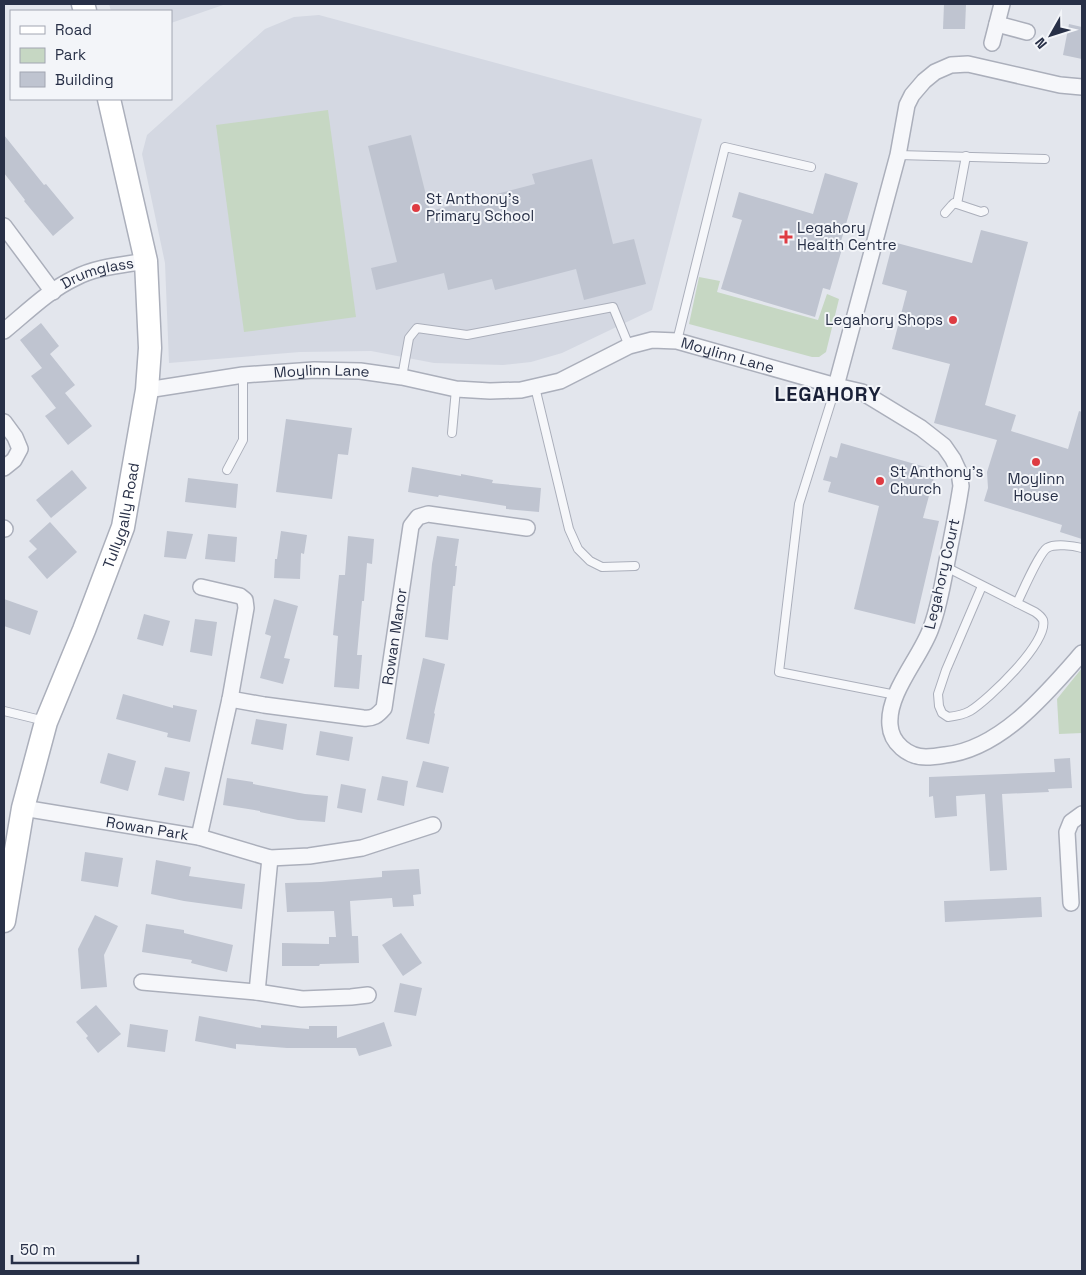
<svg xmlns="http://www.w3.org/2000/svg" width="1086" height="1275" viewBox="0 0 1086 1275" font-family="'Space Grotesk',sans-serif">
	<rect width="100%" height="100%" fill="#e3e6ed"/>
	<g fill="#d4d8e2">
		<path d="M109 4H226L171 23V11H111Z"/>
		<path d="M319 15 702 119 652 310 562 353 531 362 503 365 434 363 371 351 300 352 169 363 165 263 142 154 147 135 265 29 294 17Z"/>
	</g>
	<g fill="#c6d7c3">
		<path d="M328 110 356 317 244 332 216 125Z"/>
		<path d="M699 277 720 281 717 292 818 320 827 294 839 299 826 352 819 357H812L689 324Z"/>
		<path d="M1082 668V733L1059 734 1057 699Z"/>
	</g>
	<g fill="#bfc4d0">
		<path d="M944 4H966L965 29H943Z"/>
		<path d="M1069 24 1082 27V59L1063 55Z"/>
		<path d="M4 135 44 185 46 184 74 218 53 236 24 201 25 200 4 173Z"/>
		<path d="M411 135 430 211 535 184 532 174 592 159 613 244 634 239 646 284 584 300 576 269 495 290 492 279 448 290 444 273 376 290 371 268 397 262 368 146Z"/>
		<path d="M825 173 858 183 839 248 842 249 830 290 823 288 815 317 721 289 742 220 732 217 739 192 813 214Z"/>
		<path d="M981 230 1028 242 985 405 1016 415 1011 431 1068 449 1079 411 1082 412V539L1060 532 1062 525 984 501 988 488 987 472 997 440 934 423 950 364 892 349 907 291 882 284 893 242 972 263Z"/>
		<path d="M41 323 59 346 50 354 75 385 65 393 92 426 68 445 45 416 56 408 31 376 42 368 20 340Z"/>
		<path d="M286 419 352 428 348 455 338 454 332 499 276 492Z"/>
		<path d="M841 443 936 470 923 518 939 521 915 624 854 609 879 506 828 492 831 482 823 480 830 456 837 458Z"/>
		<path d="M412 467 461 476V474L493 480 492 483 541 488 539 512 506 509V506L439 495 438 497 408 492Z"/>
		<path d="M72 470 87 488 51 518 36 500Z"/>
		<path d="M188 478 238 484 236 508 185 502Z"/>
		<path d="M50 522 77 552 47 579 28 557 37 549 29 541Z"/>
		<path d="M167 531 193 534 186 559 164 557Z"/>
		<path d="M281 531 307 535 304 554 301 553 300 579 274 578 275 559H277Z"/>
		<path d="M208 534 237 537 235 562 205 559Z"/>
		<path d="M348 536 374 539 372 564 367 563 364 601H362L357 655H362L359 689 334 687 338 636 333 635 339 575H345Z"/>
		<path d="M437 536 459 539 455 566H457L455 586H453L448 640 425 637 432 564Z"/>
		<path d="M4 599 38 611 30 635 4 626Z"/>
		<path d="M274 599 298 606 284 658 290 659 283 684 260 678 271 636 265 634Z"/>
		<path d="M144 614 170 621 163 646 137 639Z"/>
		<path d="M195 619 217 622 212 656 190 652Z"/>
		<path d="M423 658 445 664 434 713 435 714 429 744 406 739Z"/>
		<path d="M123 694 173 708V705L197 710 190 742 167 737 168 733 116 719Z"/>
		<path d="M256 719 287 724 283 750 251 744Z"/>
		<path d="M320 731 353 737 349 761 316 755Z"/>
		<path d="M108 753 136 761 128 791 100 783Z"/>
		<path d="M1070 758 1072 788 1048 789 1049 792 1002 794 1007 870 990 871 985 794 956 796 957 816 935 818 933 796 929 797V777L1055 772 1054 759Z"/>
		<path d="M423 761 449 767 443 793 416 787Z"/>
		<path d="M165 767 190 772 184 801 158 795Z"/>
		<path d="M382 776 408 781 404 806 377 800Z"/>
		<path d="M227 778 253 782V784L305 794 328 796 325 822 298 820 260 812V811L223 805Z"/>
		<path d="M341 784 366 789 362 813 337 808Z"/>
		<path d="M85 852 123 858 118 887 81 881Z"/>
		<path d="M156 860 191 867 189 876 245 884 242 909 184 901 151 894Z"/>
		<path d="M419 869 421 894 413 895 414 906 393 907 392 898 350 901 352 936H358L359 963 320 964 319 966H282V943L329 944V937H336L334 911 287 912 285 883 321 882 382 877V871Z"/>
		<path d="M1041 897 1042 917 945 922 944 901Z"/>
		<path d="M95 915 118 926 104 955 107 987 81 989 78 949Z"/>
		<path d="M146 924 184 930V933L233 945 227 972 191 963 192 960 142 952Z"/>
		<path d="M401 933 422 963 403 976 382 945Z"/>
		<path d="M400 983 422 988 416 1016 394 1012Z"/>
		<path d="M96 1005 121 1034 98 1053 86 1038 88 1036 76 1022Z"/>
		<path d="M199 1016 261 1028V1025L309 1029V1026H337V1038L384 1022 392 1046 359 1056 356 1048H287L236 1044V1049L195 1041Z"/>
		<path d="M130 1024 168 1030 165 1052 127 1047Z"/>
	</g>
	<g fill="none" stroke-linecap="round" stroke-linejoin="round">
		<g stroke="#abafbb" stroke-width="10">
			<g id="lane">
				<path d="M898 155 1045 159"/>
				<path d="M957 204 966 156"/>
				<path d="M945 213 952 205 954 203 981 212 984 211"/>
				<path d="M677 341 725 147 811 167"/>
				<path d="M402 377 409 338 417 328 467 335 613 307 629 346"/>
				<path d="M836 386 799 504 779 672 896 695"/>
				<path d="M535 387 569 529 578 549 590 561 602 567 635 566"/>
				<path d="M452 433 456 389"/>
				<path d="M227 470 243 440V375"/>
				<path d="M946 567 1035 612C1038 614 1041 616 1043 620 1049 642 988 700 970 711 963 715 956 716 948 717L942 713 939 706 938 694 946 670 982 586"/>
				<path d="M1017 603C1022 593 1039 553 1047 548 1055 543 1074 546 1082 548"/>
				<path d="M4 711 45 721"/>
			</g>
		</g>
		<g stroke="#abafbb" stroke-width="18">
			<g id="street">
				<path d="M997 24 1027 32"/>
				<path d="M992 43 1002 4"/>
				<path d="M4 226 53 292"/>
				<path id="s1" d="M4 331C26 313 49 290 75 278 95 267 123 265 146 261"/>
				<path d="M836 386 898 155 907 105 912 95 924 81 935 72 951 65 968 64 1060 85 1082 87"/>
				<path id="s2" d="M147 390 243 375 314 370 360 371 402 377 456 389 490 391 521 390 560 381 629 346 652 340 677 341 836 386 862 392 921 428 944 446 953 459 959 472 961 486C957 512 952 536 947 561 943 583 939 607 931 628 921 657 887 693 890 725 891 743 908 757 926 757 932 757 939 756 945 755 1001 749 1047 693 1082 653"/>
				<path d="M4 422 15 437 20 449 14 460 4 468"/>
				<path d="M4 528 5 529"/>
				<path id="s3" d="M230 699 264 705 363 718C373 719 377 716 384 708L411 526 418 517 428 514 527 528"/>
				<path id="s4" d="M23 808 199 837 270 858 309 856 362 848 433 825"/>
				<path d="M199 837 230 699 246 608 245 600 240 596 201 587"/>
				<path d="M1071 903 1067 832 1071 822 1082 814"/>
				<path d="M142 982 257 992 270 858"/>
				<path d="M257 992 302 999 351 997 368 995"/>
			</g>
		</g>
		<g stroke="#abafbb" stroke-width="25">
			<g id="secondary">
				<path d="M83 4 85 11"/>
				<path id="s5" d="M4 921 23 808 46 722 84 630 123 527 147 390 150 348 146 261 109 99"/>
			</g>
		</g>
		<use href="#lane" stroke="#f6f7fa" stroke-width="8"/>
		<use href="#street" stroke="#f6f7fa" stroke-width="15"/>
		<use href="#secondary" stroke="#fff" stroke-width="22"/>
	</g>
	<g fill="#de3b42" stroke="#f3f5f9" stroke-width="2">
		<circle cx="416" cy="208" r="5"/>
		<path d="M783.5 229.5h5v5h5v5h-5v5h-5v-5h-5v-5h5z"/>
		<circle cx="953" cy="320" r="5"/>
		<circle cx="1036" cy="462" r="5"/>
		<circle cx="880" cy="481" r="5"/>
	</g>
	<g text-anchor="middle" stroke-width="4" stroke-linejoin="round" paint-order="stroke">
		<g font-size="15" fill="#283047" stroke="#f3f5f9" text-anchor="start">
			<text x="426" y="204">St Anthony's<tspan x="426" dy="17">Primary School</tspan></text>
			<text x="797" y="233">Legahory<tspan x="797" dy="17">Health Centre</tspan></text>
			<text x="943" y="325" text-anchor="end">Legahory Shops</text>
			<text x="890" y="477">St Anthony's<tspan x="890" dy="17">Church</tspan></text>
			<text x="1036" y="484" text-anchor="middle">Moylinn<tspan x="1036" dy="17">House</tspan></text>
		</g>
		<g font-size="15" fill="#283047" stroke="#f3f5f9">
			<text dy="5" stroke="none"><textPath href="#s1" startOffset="112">Drumglass</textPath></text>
			<text dy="5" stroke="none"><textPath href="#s2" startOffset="596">Moylinn Lane</textPath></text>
			<text dy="5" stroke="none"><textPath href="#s2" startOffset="176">Moylinn Lane</textPath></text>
			<text dy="5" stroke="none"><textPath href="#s5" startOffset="424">Tullygally Road</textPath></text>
			<text transform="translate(942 574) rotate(-77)" y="5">Legahory Court</text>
			<text dy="5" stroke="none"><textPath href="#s3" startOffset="231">Rowan Manor</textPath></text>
			<text dy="5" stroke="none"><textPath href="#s4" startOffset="126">Rowan Park</textPath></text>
		</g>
		<g font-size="20" font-weight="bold" letter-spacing="1" fill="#1a2138" stroke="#f3f5f9">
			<text x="828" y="401">LEGAHORY</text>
		</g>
	</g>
	<rect width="1086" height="1275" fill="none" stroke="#283047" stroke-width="10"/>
	<rect x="10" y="10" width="162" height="90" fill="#f3f5f9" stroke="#a2a6b2"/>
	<rect x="20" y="26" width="25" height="8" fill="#ffffff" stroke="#a2a6b2"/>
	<text x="55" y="35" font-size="15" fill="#283047">Road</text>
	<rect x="20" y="48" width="25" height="15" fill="#c6d7c3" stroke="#a2a6b2"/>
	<text x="55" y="60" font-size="15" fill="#283047">Park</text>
	<rect x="20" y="72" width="25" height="15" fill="#bfc4d0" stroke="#a2a6b2"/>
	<text x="55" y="85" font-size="15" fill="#283047">Building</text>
	<g transform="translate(1051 35) rotate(231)" stroke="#f3f5f9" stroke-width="4" paint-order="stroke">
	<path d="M0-4L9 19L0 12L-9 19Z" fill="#283047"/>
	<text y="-8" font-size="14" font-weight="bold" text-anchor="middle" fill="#283047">N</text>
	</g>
	<path d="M12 1255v8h126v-8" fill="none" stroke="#283047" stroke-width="2.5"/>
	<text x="20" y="1255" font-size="15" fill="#283047" stroke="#f3f5f9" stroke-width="4" paint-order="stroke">50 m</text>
</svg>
